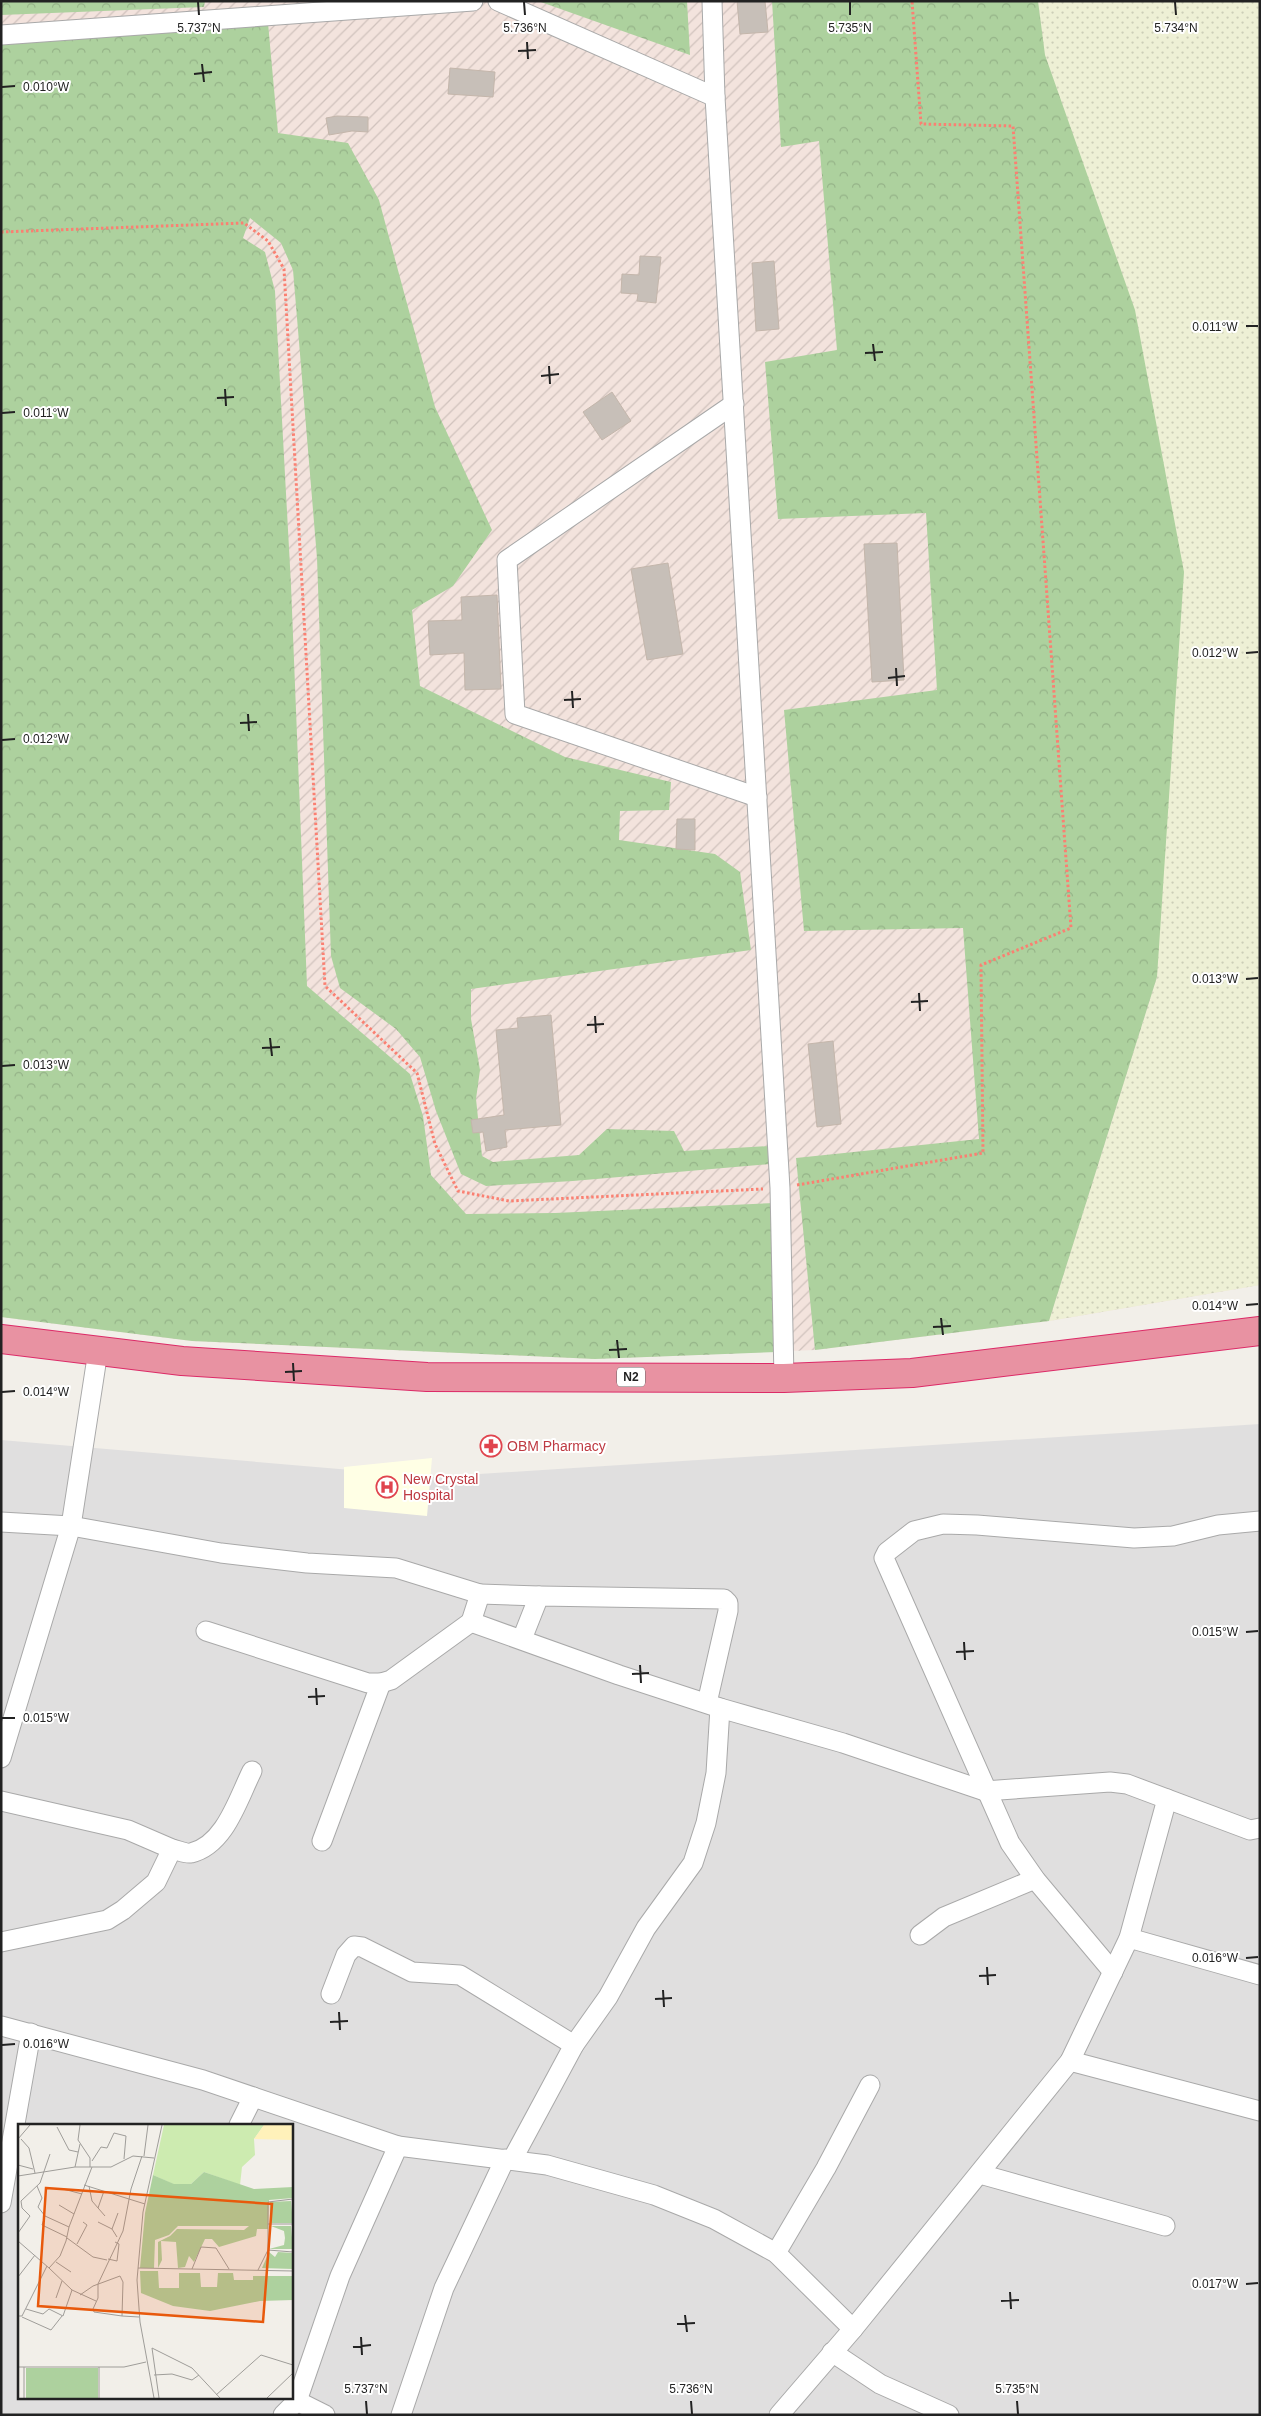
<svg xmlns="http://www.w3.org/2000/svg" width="1261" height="2416" viewBox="0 0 1261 2416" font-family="Helvetica,sans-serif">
	<defs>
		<pattern id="military-furrows" width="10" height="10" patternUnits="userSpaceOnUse" patternTransform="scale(1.25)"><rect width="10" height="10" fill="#f3e3dd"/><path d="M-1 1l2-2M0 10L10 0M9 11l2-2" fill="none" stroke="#d0c2bd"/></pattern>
		<pattern id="farmland-dots" width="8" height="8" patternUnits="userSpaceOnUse" patternTransform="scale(1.25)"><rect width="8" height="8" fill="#eef0d5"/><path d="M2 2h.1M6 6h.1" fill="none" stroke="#ccceb7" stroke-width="1.8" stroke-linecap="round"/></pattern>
		<pattern id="forest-crowns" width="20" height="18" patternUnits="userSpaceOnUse" patternTransform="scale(1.25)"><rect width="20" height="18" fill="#add19e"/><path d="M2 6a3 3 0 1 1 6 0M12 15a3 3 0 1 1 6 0" fill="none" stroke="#95b388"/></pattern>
	</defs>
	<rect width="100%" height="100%" fill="#f2efe9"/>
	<path fill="#e0dfdf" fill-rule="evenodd" d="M1260 1424V2415H1V1440L433 1477ZM19 2125H291V2397H19Z"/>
	<path fill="#ffffe5" d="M432 1458 427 1516 344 1508V1467Z"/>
	<path fill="url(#military-furrows)" d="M1 1H1260V1285L1049 1321 815 1350 595 1359 192 1341 1 1317Z"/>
	<path fill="url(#farmland-dots)" d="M1038 1H1260V1285L1049 1321 1157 977Z"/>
	<g fill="url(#forest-crowns)">
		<path d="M1 1H205L204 7 1 15Z"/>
		<path d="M538 1H687L690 55Z"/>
		<path d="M772 1H1038L1045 55 1135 310 1184 572 1157 977 1049 1321 815 1350 796 1158 979 1139 963 928 804 931 784 710 937 690 926 513 778 519 765 362 837 350 819 141 781 147Z"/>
		<path d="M268 23 278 133 348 143 379 200 435 407 492 530 453 586 412 610 420 686 565 757 671 782 669 810 620 811 619 840 715 854 740 872 751 950 471 989V1019L480 1070 476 1099 482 1156 493 1162 579 1155 607 1129 674 1131 684 1151 770 1146V1164L573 1181 486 1186 461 1174 436 1111 420 1057 396 1029 340 988 331 956 317 558 293 270 281 243 250 218 243 238 265 252 275 291 291 585 307 986 410 1074 423 1116 431 1175 466 1214 555 1213 774 1203 777 1352 595 1359 192 1341 1 1317V45Z"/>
	</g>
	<g fill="#c7bfb8" stroke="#c4b6ab">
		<path d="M737 1H765L768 32 740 34Z"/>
		<path d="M450 68 495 72 493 97 448 94Z"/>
		<path d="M337 116 368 117V132L352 131 329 135 326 118Z"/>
		<path d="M640 256 661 257 656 303 637 301 638 294 621 293 622 274 639 275Z"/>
		<path d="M774 261 779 329 756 331 752 263Z"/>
		<path d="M612 392 631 421 602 440 583 412Z"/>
		<path d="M897 543 904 680 872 682 864 544Z"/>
		<path d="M668 563 683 654 647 660 631 569Z"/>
		<path d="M497 595 501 689 465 690 464 653 430 655 428 621 462 620 461 597Z"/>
		<path d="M677 819H695V850L676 849Z"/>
		<path d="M551 1015 561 1125 505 1130 507 1147 486 1151 483 1132 473 1133 471 1120 504 1115 496 1030 518 1028 517 1018Z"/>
		<path d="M833 1041 841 1124 817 1127 808 1044Z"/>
	</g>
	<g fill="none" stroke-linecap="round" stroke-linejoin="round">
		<g stroke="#a9a9a9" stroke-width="21">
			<g id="minor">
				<path d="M498 1 715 97"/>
				<path d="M712 1 715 97 780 1188 784 1378"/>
				<path d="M1 35 473 1"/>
				<path d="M734 404 507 560 515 714 757 797"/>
				<path d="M1 1522 71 1526 221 1553 307 1563 396 1568 480 1594 471 1622 619 1675 720 1708 843 1743 985 1791 1110 1782 1127 1784 1250 1830 1260 1828"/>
				<path d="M480 1594 539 1596"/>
				<path d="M206 1631 368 1683H381L391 1680 471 1622"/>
				<path d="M522 1639 539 1596 724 1599 728 1603V1611L707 1703"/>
				<path d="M1 1758 71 1526 98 1351"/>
				<path d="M1 1801 128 1830 172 1849"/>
				<path d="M322 1841 381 1683"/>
				<path d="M920 1935 944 1917 1035 1879"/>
				<path d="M1129 1938 1260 1975"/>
				<path d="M1 1942 107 1920 123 1910 156 1882 172 1849C178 1850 185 1854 191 1853 225 1845 238 1799 252 1771"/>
				<path d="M1113 1972 1035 1879 1010 1843 884 1558 887 1552 914 1531 943 1524 977 1525 1134 1538 1173 1536 1218 1525 1260 1521"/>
				<path d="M331 1994 346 1955 354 1946 362 1947 412 1972 460 1975 574 2045"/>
				<path d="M1 2026 203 2080 398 2146"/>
				<path d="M1070 2061 1260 2111"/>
				<path d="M239 2125 253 2097"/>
				<path d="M512 2160 574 2045 608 1997 646 1928 693 1863 706 1823 716 1773 720 1708"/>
				<path d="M980 2174 1165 2226"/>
				<path d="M1 2203 31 2033"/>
				<path d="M776 2253 826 2168 870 2085"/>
				<path d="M853 2329 1070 2061 1129 1938 1167 1799"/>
				<path d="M832 2352 880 2384 949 2415"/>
				<path d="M297 2401 325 2415"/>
				<path d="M283 2415 297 2401 340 2276 398 2146 547 2165 654 2195 714 2219 776 2253 853 2329 779 2415"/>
				<path d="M401 2415 444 2288 505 2159"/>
			</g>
		</g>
		<g stroke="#dc2a67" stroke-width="30">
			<path id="highway" d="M1 1339 182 1361 427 1377 784 1378 912 1373 1260 1331"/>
		</g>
		<g stroke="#fa8072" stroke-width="3" stroke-dasharray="2.5 2.5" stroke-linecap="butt">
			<path d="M1 232 244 223 268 241 284 269 325 986 417 1073 435 1144 458 1191 509 1201 763 1189"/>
			<path d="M797 1185 983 1153 981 965 1071 928 1013 126 921 124 912 1"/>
		</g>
		<use href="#minor" stroke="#fff" stroke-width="19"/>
		<use href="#highway" stroke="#e892a2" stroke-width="28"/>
	</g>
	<path fill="none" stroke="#222" stroke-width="2" d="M198 2 199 15M524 2 525 15M850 2V15M1175 2 1176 15M527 42 528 59M518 51 536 50M202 64 204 82M194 74 212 72M2 87 15 86M1246 326H1258M873 344 875 361M865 353 883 352M549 366 550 384M541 376 559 374M225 389 226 406M217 398 234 397M2 413 15 412M1246 653 1258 652M896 668 897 686M888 678 905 676M572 691 573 708M564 700 581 699M248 714 249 731M240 723 257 722M2 740 15 739M1246 979 1258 978M919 993 920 1011M911 1002 928 1001M595 1016 596 1033M587 1025 604 1024M270 1038 272 1056M262 1048 280 1047M2 1066 15 1065M1246 1305 1258 1304M941 1318 943 1335M933 1327 951 1326M617 1340 619 1358M609 1350 627 1349M293 1363 294 1381M285 1372 302 1371M2 1392 15 1391M1246 1632 1258 1631M964 1642 965 1660M956 1652 974 1651M640 1665 641 1683M632 1674 649 1673M316 1688 317 1705M308 1697 325 1696M2 1718H15M1246 1958 1258 1957M987 1967 988 1985M979 1976 996 1975M663 1990 664 2007M655 1999 672 1998M339 2012 340 2030M330 2022 348 2021M2 2045 15 2044M1246 2284 1258 2283M1010 2292 1011 2309M1001 2301 1019 2300M685 2315 687 2332M677 2324 695 2323M361 2337 362 2355M353 2347 371 2345M366 2401 367 2414M691 2401 692 2414M1017 2401 1018 2414"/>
	<defs>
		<g id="pharmacy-ring" transform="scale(1.125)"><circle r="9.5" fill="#fff" stroke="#e0444e" stroke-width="1.5"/><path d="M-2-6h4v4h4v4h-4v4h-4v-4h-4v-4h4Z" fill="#e0444e"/></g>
		<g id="hospital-ring" transform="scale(1.125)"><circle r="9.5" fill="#fff" stroke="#e0444e" stroke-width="1.5"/><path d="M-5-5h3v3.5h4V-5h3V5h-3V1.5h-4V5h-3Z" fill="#e0444e"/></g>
	</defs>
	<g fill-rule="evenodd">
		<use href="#pharmacy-ring" x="491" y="1446"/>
		<use href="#hospital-ring" x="387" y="1487"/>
	</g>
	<g text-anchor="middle" stroke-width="4" stroke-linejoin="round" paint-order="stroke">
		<rect fill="#fff" stroke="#646464" stroke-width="1" x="617" y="1367.5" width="28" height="19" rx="4"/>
		<g font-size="12" font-weight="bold" fill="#222">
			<text x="631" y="1381">N2</text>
		</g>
		<g font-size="14" fill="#be3a42" stroke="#fff" text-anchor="start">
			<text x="507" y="1451">OBM Pharmacy</text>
			<text x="403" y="1484">New Crystal<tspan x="403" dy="16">Hospital</tspan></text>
		</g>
	</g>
	<g transform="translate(18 2124)">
		<rect width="275" height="275" fill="#f2efe9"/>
		<path d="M146 1H246L236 15 237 31 224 43 222 61 186 48 173 60H155L135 51Z" fill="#cdebb0"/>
		<path d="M186 48 236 65 275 63V74L251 76 250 105H239L238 112 201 123 194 115H187L176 138 171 132 167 143 160 144 158 118 143 117 144 136 140 144V118L152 112 159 105 226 106 231 102H160L151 111 137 116 136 144H122L127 89 135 51 156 60H173ZM273 77 275 99H252V78ZM253 102H273L275 125H251L266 121 267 114 266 107ZM251 128 257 133 260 128 275 129V145L244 144ZM122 147H140L141 164H161V149H182L183 163H199L200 149H215L216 156H235V152H275V176L242 177 192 187 155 182 123 169ZM8 244H80V274H8Z" fill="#add19e"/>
		<path d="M246 1H275V16L236 15Z" fill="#fff1ba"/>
		<path fill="none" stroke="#9f9d99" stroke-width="1" d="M62 1 60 16 72 34V43M39 3 51 26 60 28M0 15 12 1M3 15 11 24 17 49M126 32 130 1M74 37 83 23 89 24 96 9 108 12 106 35M0 41 15 45M57 43 62 20M0 52 57 43H93L115 32 136 34M66 61 127 80M71 62 74 77 87 92M45 65 64 70M41 81 56 90M80 84 86 67M27 92 24 101 49 113M80 98 94 105M250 100H275M51 103 74 43M0 109 12 92 4 84 3 77 22 59 32 30M99 113 94 105 100 89M49 114 75 133 89 136M0 117 31 144 42 132 48 117 51 103 27 92 20 83 24 74 19 62M59 120 69 101 65 98M250 126 275 128M90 135 99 137 101 120 97 118M38 138 53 148M31 144 54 166 78 177M120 144 275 147M174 145 183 123 198 124 211 145M240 146 250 126V78L275 75M0 153 17 131M62 171 75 162 102 152 105 158 104 192 121 193M38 174 44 157M8 185 25 190 31 185 45 192 54 166M0 192H4L29 142M104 192 76 188 75 185 80 174V160L105 107 113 65 124 32M4 193 33 206 44 192M0 243H106L128 238M81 243V274M136 251 154 250 174 256 181 251M198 271 243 231 275 241M6 274V243M136 274 122 198 119 156 125 88 144 1M141 274 134 224 174 244 202 274M249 274 275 249"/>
		<path fill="#e8590c" fill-opacity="0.15" stroke="#e8590c" stroke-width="2.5" d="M28 64 254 80 245 198 20 182Z"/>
		<rect width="275" height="275" fill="none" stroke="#222" stroke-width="2.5"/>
	</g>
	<g font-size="12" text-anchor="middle" fill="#222" stroke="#fff" stroke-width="4" stroke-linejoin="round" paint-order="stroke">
		<text x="199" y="32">5.737°N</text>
		<text x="525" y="32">5.736°N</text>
		<text x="850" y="32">5.735°N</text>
		<text x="1176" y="32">5.734°N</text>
		<text x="46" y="91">0.010°W</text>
		<text x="1215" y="331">0.011°W</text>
		<text x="46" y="417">0.011°W</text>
		<text x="1215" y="657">0.012°W</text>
		<text x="46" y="743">0.012°W</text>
		<text x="1215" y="983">0.013°W</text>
		<text x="46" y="1069">0.013°W</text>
		<text x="1215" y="1310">0.014°W</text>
		<text x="46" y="1396">0.014°W</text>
		<text x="1215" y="1636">0.015°W</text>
		<text x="46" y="1722">0.015°W</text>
		<text x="1215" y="1962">0.016°W</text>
		<text x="46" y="2048">0.016°W</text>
		<text x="1215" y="2288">0.017°W</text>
		<text x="366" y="2393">5.737°N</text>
		<text x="691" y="2393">5.736°N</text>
		<text x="1017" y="2393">5.735°N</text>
	</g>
	<rect width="1261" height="2416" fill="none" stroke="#222222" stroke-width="5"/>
</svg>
